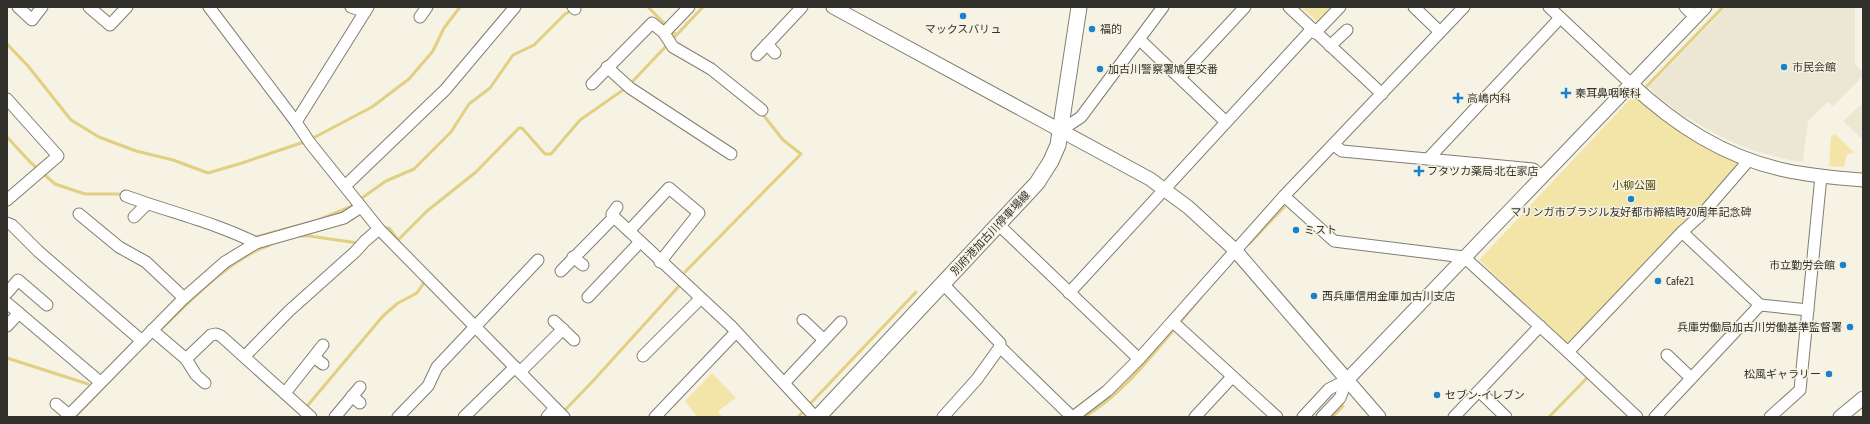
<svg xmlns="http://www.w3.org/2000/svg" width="1870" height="424" viewBox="0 0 1870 424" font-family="'Asap Condensed','Noto Sans JP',sans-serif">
	<rect width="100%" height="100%" fill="#f6f3e4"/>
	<g fill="#ece7d2">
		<path d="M1726 7H1855V64L1863 72V76L1833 106 1828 102 1808 121 1803 162 1786 159 1752 150 1723 138 1681 114 1656 95 1649 87Z"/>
		<path d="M1863 103V140L1843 121Z"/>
	</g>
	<g fill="#f3e5a8">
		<path d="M1301 7H1334L1319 23Z"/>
		<path d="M1633 96 1690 138 1739 161V166L1570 342H1565L1479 260Z"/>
		<path d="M1835 134 1855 153 1847 154 1844 167 1829 166 1831 137Z"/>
		<path d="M712 373 736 398 718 411 722 417H697L685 401Z"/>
	</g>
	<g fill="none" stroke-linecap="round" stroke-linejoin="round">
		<g stroke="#e1cf82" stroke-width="3">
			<path d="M648 7 676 35"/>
			<path d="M7 44 28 66 71 120 99 137 136 151 173 160 208 173 242 163 304 142"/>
			<path d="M633 81 703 7"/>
			<path d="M1647 86 1723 7"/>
			<path d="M7 137 30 162 55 184 85 194H124"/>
			<path d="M315 137 372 107 409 79 433 51 444 28 460 7"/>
			<path d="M359 200 386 181 414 169 451 132 469 104 490 88 513 55 534 45 565 14 573 10"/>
			<path d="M385 228H389L398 240 427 211 476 172 519 128H522L545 154H551L580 120 623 90"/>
			<path d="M251 235 256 237 318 220 350 207 355 203"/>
			<path d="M298 236H309L358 243"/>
			<path d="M1249 244 1284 207"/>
			<path d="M685 272 801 154 783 140 761 112"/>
			<path d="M1182 320 1201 297"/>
			<path d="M159 331C191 301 229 259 270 245"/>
			<path d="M7 358 88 384"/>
			<path d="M308 405 383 316 398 303 417 293 425 281"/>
			<path d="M809 405 916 292"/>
			<path d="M566 409 592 382 680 285 679 283"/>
			<path d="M75 417 124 366"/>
			<path d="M798 417 803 412"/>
			<path d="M1084 417C1119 397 1146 362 1172 332"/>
			<path d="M1332 417 1343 406"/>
			<path d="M1549 417 1588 377"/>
		</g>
		<g stroke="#817e72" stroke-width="13">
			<g id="minor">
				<path d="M18 7 32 20 42 7"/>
				<path d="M89 7 110 25 127 7"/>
				<path d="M209 7 296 122 310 143 379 229 564 417"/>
				<path d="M351 7 365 12"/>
				<path d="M573 7 575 9"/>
				<path d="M1289 7 1382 94"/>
				<path d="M1414 7 1440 32"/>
				<path d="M1549 7 1630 83"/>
				<path d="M1685 7 1695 17"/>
				<path d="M420 17 427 7"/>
				<path d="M664 33 673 47 711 69 762 110"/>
				<path d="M1315 33 1340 7"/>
				<path d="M1140 40 1226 122"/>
				<path d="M767 44 775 53"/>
				<path d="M1330 46 1347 30"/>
				<path d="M757 55 802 7"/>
				<path d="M607 67 630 88 731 154"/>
				<path d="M1180 77 1245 7"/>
				<path d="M592 84 652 23 664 33 689 7"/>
				<path d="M7 99 58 156 7 200"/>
				<path d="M296 122 368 7"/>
				<path d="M1060 131 1081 117 1163 7"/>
				<path d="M1334 145 1342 151 1533 169 1541 176"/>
				<path d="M1428 159 1560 18"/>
				<path d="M345 186 445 90 515 7"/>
				<path d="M126 196C169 212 214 222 256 243"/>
				<path d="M1284 196 1334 241 1464 257 1568 352 1637 417"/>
				<path d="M79 214 119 247 146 262 184 298"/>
				<path d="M134 217 147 204"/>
				<path d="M614 217 731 326 815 417"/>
				<path d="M7 223 12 225 38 251 142 341"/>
				<path d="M999 225 1139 359"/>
				<path d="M629 231 669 188 699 213 660 262"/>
				<path d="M573 257 583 265"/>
				<path d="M561 271 614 217 612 214 617 207"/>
				<path d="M943 284 1000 343V347L1072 417"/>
				<path d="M7 293 18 280 47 305"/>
				<path d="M1069 293 1312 29"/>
				<path d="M588 297 640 242"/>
				<path d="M7 303 100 382"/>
				<path d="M1760 305 1808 310"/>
				<path d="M803 320 824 340"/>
				<path d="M554 321 574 340"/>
				<path d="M1173 322 1277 417"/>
				<path d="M7 326 19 313"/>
				<path d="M152 330 186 359 211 335 216 334 221 336 311 417"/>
				<path d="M1568 352 1682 232 1704 212 1749 160"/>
				<path d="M1667 355 1691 378"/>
				<path d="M245 356 289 311 355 252 365 241 379 229"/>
				<path d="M643 356 700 299"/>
				<path d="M314 357 323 364"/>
				<path d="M186 359 196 375 205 383"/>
				<path d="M521 371 563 329"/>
				<path d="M784 383 841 322"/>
				<path d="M1479 391 1506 417"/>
				<path d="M285 393 323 345"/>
				<path d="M352 396 360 403"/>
				<path d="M56 404 69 415"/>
				<path d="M67 417 184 298 225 262 256 243 344 218 361 207"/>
				<path d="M335 417 360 387"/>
				<path d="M398 417 428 386 437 367 538 260"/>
				<path d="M464 417 515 367"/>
				<path d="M547 417 555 408"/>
				<path d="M655 417 736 332"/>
				<path d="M943 417 977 379 1000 347"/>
				<path d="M1073 417 1107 391 1139 359 1284 196 1464 7"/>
				<path d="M1195 417 1232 377"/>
				<path d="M1303 417 1329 389 1347 380"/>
				<path d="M1322 417 1340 398 1347 380"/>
				<path d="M1454 417 1540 326"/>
				<path d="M1655 417 1760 305 1682 232"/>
				<path d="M1770 417 1800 390 1821 176"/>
			</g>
		</g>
		<g stroke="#817e72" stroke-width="15">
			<g id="tertiary">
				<path d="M833 7 1150 179 1188 207 1235 250 1379 417"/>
				<path d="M1630 83C1675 125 1724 157 1784 170 1810 176 1837 178 1863 180"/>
				<path d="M1347 380 1705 7"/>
				<path d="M1840 417 1863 398"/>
			</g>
		</g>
		<g stroke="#817e72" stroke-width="17">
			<path id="secondary" d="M818 417 1037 183 1051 161 1058 145 1079 7"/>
		</g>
		<use href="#minor" stroke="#fff" stroke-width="11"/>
		<use href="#tertiary" stroke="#fff" stroke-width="13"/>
		<use href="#secondary" stroke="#fff" stroke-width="15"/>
	</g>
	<g fill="#1a82cd" stroke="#f6f3e4" stroke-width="1.5">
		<circle cx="963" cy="16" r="4"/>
		<circle cx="1092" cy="29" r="4"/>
		<circle cx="1784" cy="67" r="4"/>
		<circle cx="1100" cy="69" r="4"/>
		<path d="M1564 87h4v4h4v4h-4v4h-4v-4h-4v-4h4z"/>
		<path d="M1456 92h4v4h4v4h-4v4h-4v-4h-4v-4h4z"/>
		<path d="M1417 165h4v4h4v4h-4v4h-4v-4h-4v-4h4z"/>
		<circle cx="1631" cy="199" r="4"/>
		<circle cx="1296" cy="230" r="4"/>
		<circle cx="1843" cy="265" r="4"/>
		<circle cx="1658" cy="281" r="4"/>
		<circle cx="1314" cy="296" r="4"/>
		<circle cx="1850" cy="327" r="4"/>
		<circle cx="1829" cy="374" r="4"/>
		<circle cx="1437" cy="395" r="4"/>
	</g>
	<g text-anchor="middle" stroke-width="3" stroke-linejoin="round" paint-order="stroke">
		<g font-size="11" fill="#32302b" stroke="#f6f3e4" text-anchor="start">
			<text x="963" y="33" text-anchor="middle">マックスバリュ</text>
			<text x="1100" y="33">福的</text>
			<text x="1792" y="71">市民会館</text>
			<text x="1108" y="73">加古川警察署鳩里交番</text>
			<text x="1575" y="97">秦耳鼻咽喉科</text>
			<text x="1467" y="102">高嶋内科</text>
			<text x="1427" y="175">フタツカ薬局 北在家店</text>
			<text x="1631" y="216" text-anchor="middle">マリンガ市ブラジル友好都市締結時20周年記念碑</text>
			<text x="1304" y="234">ミスト</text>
			<text x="1835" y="269" text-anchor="end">市立勤労会館</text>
			<text x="1666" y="285">Cafe21</text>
			<text x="1322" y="300">西兵庫信用金庫 加古川支店</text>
			<text x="1842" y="331" text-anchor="end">兵庫労働局加古川労働基準監督署</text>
			<text x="1821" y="378" text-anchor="end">松風ギャラリー</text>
			<text x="1445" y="399">セブン-イレブン</text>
		</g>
		<g font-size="11" fill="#514405" stroke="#f6f3e4">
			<text x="1634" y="189">小柳公園</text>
		</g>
		<g font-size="11" fill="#32302b" stroke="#f6f3e4">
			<text transform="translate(990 233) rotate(-47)" y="4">別府港加古川停車場線</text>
		</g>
	</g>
	<rect width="1870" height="424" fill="none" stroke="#32302b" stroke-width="16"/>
</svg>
